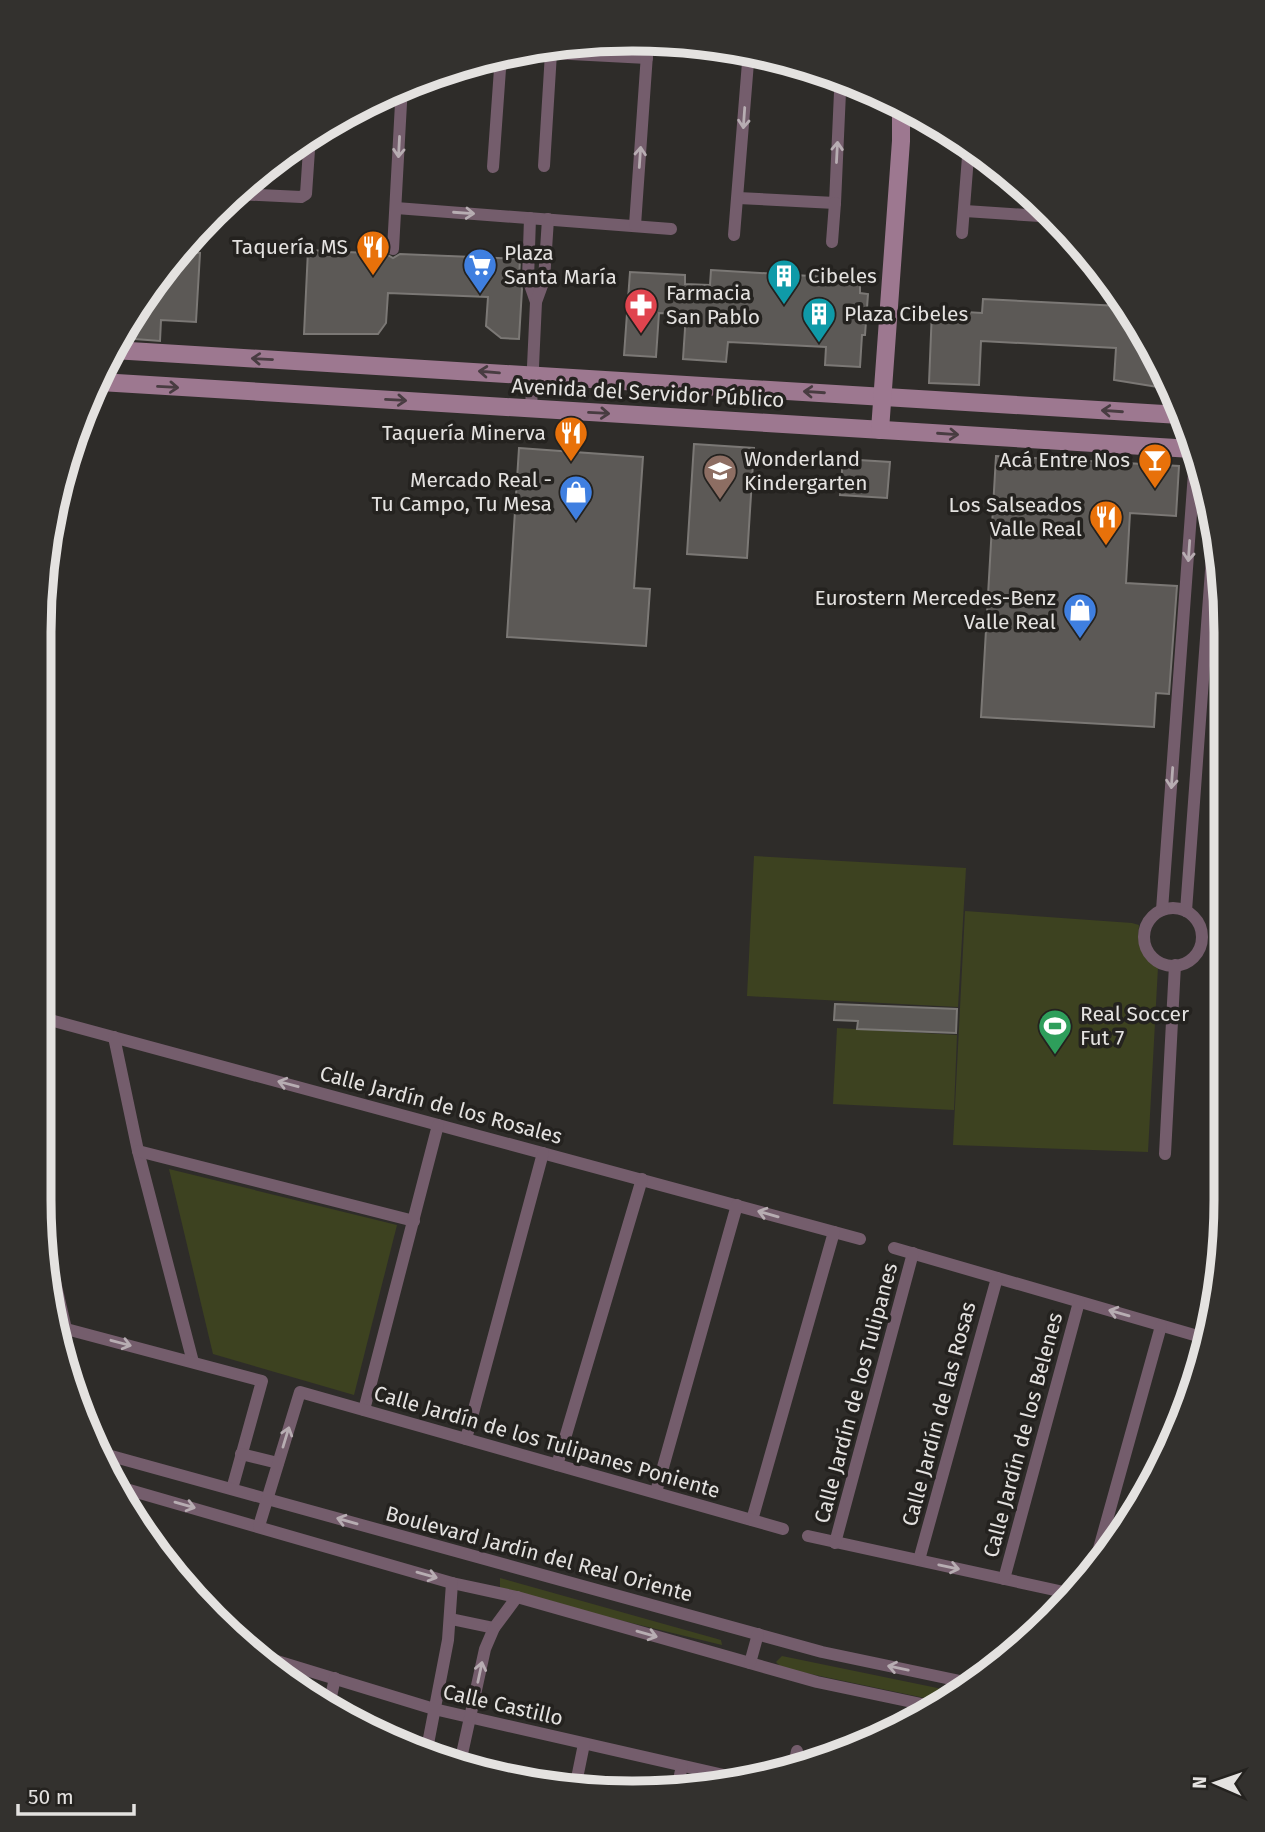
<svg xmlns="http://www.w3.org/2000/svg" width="1265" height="1832" viewBox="0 0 1265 1832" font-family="'Fira Sans',sans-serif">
	<rect width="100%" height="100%" fill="#2e2c29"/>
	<g fill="#3d4220">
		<path d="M754 856 966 868 958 1007 747 996Z"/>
		<path d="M965 911 1132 923 1139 925C1137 946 1141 956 1158 967L1148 1152 953 1145Z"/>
		<path d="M837 1028 957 1035 954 1110 833 1104Z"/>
		<path d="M169 1169 397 1225 354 1395 213 1354Z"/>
		<path d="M500 1578 721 1640 722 1645 500 1591Z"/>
		<path d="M782 1656 952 1691 939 1701 782 1668 776 1662Z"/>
	</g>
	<g fill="#5c5956" stroke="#7b7875" stroke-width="2">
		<path d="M308 250 386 254 393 258 400 254 520 259 519 279 522 289 519 339 501 338 486 326 488 297 388 293 386 323 378 334H304Z"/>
		<path d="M182 252 200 253 196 322 161 320 160 341 135 339V329L124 328Z"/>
		<path d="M711 270 860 279V293L868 294 865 335H862L860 367 825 365 826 347 728 342 726 362 683 359 686 314 659 313 656 357 624 355 630 272 685 275V284L710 285Z"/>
		<path d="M983 299 1120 306 1159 361 1158 387 1114 380 1116 348 981 341 979 385 929 383 932 310 982 313Z"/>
		<path d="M694 444 754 448 747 558 687 554Z"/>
		<path d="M519 448 643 457 634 588 650 589 646 646 507 637Z"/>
		<path d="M996 456 1179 466 1176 516 1130 513 1126 583 1177 586 1169 694 1156 693 1154 727 981 717Z"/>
		<path d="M843 459 890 462 887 498 840 495Z"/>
		<path d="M835 1004 957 1009 956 1033 857 1029 858 1021 834 1020Z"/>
	</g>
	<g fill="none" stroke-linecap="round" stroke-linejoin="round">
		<g stroke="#745d6c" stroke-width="12">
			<path d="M514 51 647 58"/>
			<path d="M544 166 551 53"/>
			<path d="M493 167 501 55"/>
			<path d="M235 194 301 197 306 194 310 135"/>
			<path d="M738 198 835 203 840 92 839 77"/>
			<path d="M396 208 671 229"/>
			<path d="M965 211 1056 217"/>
			<path d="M530 218 528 279 536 302"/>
			<path d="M635 225 648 40"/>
			<path d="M962 233 969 144"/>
			<path d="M734 235 749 50"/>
			<path d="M832 242 835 203"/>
			<path d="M393 249 402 85"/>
			<path d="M531 409 536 302 544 280 548 219"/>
			<circle cx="1173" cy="937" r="29"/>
			<path d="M1162 910 1195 459"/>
			<path d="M1186 911 1215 516"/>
			<path d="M39 1017 860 1239"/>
			<path d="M114 1037 138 1151 193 1362"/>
			<path d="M138 1151 414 1221"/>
			<path d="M1165 1154 1175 965"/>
			<path d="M43 1230 66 1329"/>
			<path d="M894 1248 1208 1339"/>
			<path d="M55 1326 262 1381 232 1489"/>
			<path d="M364 1410 438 1125"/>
			<path d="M466 1439 543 1153"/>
			<path d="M104 1454 822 1652 965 1682"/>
			<path d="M241 1454 278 1463"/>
			<path d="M557 1465 642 1179"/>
			<path d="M119 1487 452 1583 517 1597 817 1682 931 1706"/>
			<path d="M656 1492 737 1205"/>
			<path d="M752 1520 834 1232"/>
			<path d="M259 1526 300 1392 783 1529"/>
			<path d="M808 1536 1073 1594"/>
			<path d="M835 1543 913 1253"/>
			<path d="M919 1560 997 1278"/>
			<path d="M1093 1570 1161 1326"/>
			<path d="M1004 1579 1079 1302"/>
			<path d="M451 1619 494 1628"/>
			<path d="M251 1653 434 1709 750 1781"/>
			<path d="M750 1663 758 1634"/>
			<path d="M330 1701 335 1678"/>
			<path d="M426 1754 448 1640 452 1583"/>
			<path d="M460 1763 485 1649 494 1628 517 1597"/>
			<path d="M794 1766 797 1751"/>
			<path d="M678 1784 682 1766"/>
			<path d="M575 1788 584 1744"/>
		</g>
		<g stroke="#9d7890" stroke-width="18">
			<path d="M113 350 1180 415"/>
			<path d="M100 382 1192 449"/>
			<path d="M880 430 901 141V106"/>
		</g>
	</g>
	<defs><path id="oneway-shaft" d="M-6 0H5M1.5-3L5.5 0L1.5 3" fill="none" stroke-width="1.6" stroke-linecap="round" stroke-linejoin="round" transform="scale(1.75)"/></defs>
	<g stroke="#b7adb2">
		<use href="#oneway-shaft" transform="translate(744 118) rotate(94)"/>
		<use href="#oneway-shaft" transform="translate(399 147) rotate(93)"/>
		<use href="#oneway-shaft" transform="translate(837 152) rotate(-87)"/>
		<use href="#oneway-shaft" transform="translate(640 157) rotate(-86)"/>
		<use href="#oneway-shaft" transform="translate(464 213) rotate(4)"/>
		<use href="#oneway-shaft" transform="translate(1189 551) rotate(94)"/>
		<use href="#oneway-shaft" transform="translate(1172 778) rotate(94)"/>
		<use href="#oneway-shaft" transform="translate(288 1084) rotate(-165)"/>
		<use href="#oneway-shaft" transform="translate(768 1214) rotate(-164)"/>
		<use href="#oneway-shaft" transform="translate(1119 1313) rotate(-164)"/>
		<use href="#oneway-shaft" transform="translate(121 1343) rotate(15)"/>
		<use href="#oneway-shaft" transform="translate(286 1437) rotate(-73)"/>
		<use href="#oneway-shaft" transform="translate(185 1505) rotate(16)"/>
		<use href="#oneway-shaft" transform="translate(347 1521) rotate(-164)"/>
		<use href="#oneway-shaft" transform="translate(949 1567) rotate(12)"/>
		<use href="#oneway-shaft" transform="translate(427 1575) rotate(16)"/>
		<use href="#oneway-shaft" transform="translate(647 1634) rotate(16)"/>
		<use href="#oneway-shaft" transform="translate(898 1668) rotate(-168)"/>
		<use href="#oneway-shaft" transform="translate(480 1672) rotate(-78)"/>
	</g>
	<g stroke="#483c41">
		<use href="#oneway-shaft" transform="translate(262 359) rotate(-177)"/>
		<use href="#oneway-shaft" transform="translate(489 372) rotate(-175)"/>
		<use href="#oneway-shaft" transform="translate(168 387) rotate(3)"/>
		<use href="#oneway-shaft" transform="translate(814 392) rotate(-176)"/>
		<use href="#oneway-shaft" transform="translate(396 400) rotate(3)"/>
		<use href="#oneway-shaft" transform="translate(1112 411) rotate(-176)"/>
		<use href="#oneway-shaft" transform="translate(599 413) rotate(3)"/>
		<use href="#oneway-shaft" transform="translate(948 434) rotate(4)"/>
	</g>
	<defs>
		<g id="restaurant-pin" transform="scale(1.75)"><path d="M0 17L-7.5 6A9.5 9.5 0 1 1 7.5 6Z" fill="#e8710a" stroke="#24221f"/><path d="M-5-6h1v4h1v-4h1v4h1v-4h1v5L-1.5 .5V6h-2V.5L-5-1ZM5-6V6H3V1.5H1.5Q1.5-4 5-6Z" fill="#fff"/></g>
		<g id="supermarket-pin" transform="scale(1.75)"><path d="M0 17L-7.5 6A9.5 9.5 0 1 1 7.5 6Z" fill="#3f7fe0" stroke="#24221f"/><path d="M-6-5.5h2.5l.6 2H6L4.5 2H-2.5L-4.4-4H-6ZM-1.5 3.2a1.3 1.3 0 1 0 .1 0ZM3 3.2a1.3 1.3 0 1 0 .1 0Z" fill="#fff"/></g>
		<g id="building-pin" transform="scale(1.75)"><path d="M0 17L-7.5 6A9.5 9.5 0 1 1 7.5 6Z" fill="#0f9aa8" stroke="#24221f"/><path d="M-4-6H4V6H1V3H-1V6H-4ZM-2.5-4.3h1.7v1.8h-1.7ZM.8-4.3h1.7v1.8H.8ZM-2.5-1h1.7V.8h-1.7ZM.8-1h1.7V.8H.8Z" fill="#fff"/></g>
		<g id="pharmacy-pin" transform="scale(1.75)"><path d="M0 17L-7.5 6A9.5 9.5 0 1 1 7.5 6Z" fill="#e0444e" stroke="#24221f"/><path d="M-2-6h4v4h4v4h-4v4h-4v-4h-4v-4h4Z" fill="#fff"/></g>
		<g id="bar-pin" transform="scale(1.75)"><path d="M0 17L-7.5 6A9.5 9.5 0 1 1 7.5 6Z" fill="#e8710a" stroke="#24221f"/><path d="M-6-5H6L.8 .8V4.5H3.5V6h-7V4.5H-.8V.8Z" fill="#fff"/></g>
		<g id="school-pin" transform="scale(1.75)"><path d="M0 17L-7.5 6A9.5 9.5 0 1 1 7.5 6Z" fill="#8d6e63" stroke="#24221f"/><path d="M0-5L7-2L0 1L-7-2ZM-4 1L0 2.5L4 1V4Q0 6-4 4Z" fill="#fff"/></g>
		<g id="shop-pin" transform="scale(1.75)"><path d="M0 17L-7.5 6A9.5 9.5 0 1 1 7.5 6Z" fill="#3f7fe0" stroke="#24221f"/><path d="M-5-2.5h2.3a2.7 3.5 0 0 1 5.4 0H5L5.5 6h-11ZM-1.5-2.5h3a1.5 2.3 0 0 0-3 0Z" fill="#fff"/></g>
		<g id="stadium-pin" transform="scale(1.75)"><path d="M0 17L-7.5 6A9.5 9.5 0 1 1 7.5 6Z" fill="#2e9e5b" stroke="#24221f"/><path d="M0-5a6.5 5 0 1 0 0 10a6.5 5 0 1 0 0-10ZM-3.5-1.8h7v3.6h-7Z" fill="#fff"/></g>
	</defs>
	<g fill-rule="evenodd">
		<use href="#restaurant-pin" x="373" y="247"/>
		<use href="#supermarket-pin" x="480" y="265"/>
		<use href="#building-pin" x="784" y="276"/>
		<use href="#pharmacy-pin" x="641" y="305"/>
		<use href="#building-pin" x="819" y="314"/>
		<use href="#restaurant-pin" x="571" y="433"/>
		<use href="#bar-pin" x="1155" y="460"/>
		<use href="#school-pin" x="720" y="471"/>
		<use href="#shop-pin" x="576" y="492"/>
		<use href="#restaurant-pin" x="1106" y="517"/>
		<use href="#shop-pin" x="1080" y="610"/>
		<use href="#stadium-pin" x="1055" y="1026"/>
	</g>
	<g text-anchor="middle" stroke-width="7" stroke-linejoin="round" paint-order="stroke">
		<g font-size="21" fill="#e4e2e0" stroke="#24221f" text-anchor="end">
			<text x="348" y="254">Taquería MS</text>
			<text x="504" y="260" text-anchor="start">Plaza<tspan x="504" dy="24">Santa María</tspan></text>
			<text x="808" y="283" text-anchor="start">Cibeles</text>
			<text x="666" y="300" text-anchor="start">Farmacia<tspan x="666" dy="24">San Pablo</tspan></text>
			<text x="844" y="321" text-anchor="start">Plaza Cibeles</text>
			<text x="546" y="440">Taquería Minerva</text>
			<text x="744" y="466" text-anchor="start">Wonderland<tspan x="744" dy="24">Kindergarten</tspan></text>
			<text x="1130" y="467">Acá Entre Nos</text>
			<text x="552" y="487">Mercado Real -<tspan x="552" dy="24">Tu Campo, Tu Mesa</tspan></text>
			<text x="1082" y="512">Los Salseados<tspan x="1082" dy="24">Valle Real</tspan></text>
			<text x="1056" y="605">Eurostern Mercedes-Benz<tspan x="1056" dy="24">Valle Real</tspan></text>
			<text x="1080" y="1021" text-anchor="start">Real Soccer<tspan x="1080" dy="24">Fut 7</tspan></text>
		</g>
		<g font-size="21" fill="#e4e2e0" stroke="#24221f">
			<text transform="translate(648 393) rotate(3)" y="7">Avenida del Servidor Público</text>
			<text transform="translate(441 1105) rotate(15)" y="7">Calle Jardín de los Rosales</text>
			<text transform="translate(856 1393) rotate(-75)" y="7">Calle Jardín de los Tulipanes</text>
			<text transform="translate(939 1414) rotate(-75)" y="7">Calle Jardín de las Rosas</text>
			<text transform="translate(1023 1435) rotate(-75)" y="7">Calle Jardín de los Belenes</text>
			<text transform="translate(547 1442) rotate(16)" y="7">Calle Jardín de los Tulipanes Poniente</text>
			<text transform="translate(539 1554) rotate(15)" y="7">Boulevard Jardín del Real Oriente</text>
			<text transform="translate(503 1705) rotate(13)" y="7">Calle Castillo</text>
		</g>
	</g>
	<path d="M0 0H1265V1832H0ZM632 51H633A581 581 0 0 1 1214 632V1200A581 581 0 0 1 633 1781H632A581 581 0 0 1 51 1200V632A581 581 0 0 1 632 51Z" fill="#33312e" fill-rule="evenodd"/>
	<path fill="none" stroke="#e4e2e0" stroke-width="9" d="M632 51H633A581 581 0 0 1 1214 632V1200A581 581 0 0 1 633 1781H632A581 581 0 0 1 51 1200V632A581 581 0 0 1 632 51Z"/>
	<g transform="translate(1216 1783) rotate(272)" stroke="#24221f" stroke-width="5" paint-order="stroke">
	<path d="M0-5L12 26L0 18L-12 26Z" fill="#e4e2e0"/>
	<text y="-10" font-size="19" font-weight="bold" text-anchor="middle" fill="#e4e2e0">N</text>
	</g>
	<path d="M18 1804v10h116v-10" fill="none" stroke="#e4e2e0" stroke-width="3.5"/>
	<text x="28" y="1804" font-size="21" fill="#e4e2e0" stroke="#24221f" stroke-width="5" paint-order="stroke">50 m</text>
</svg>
